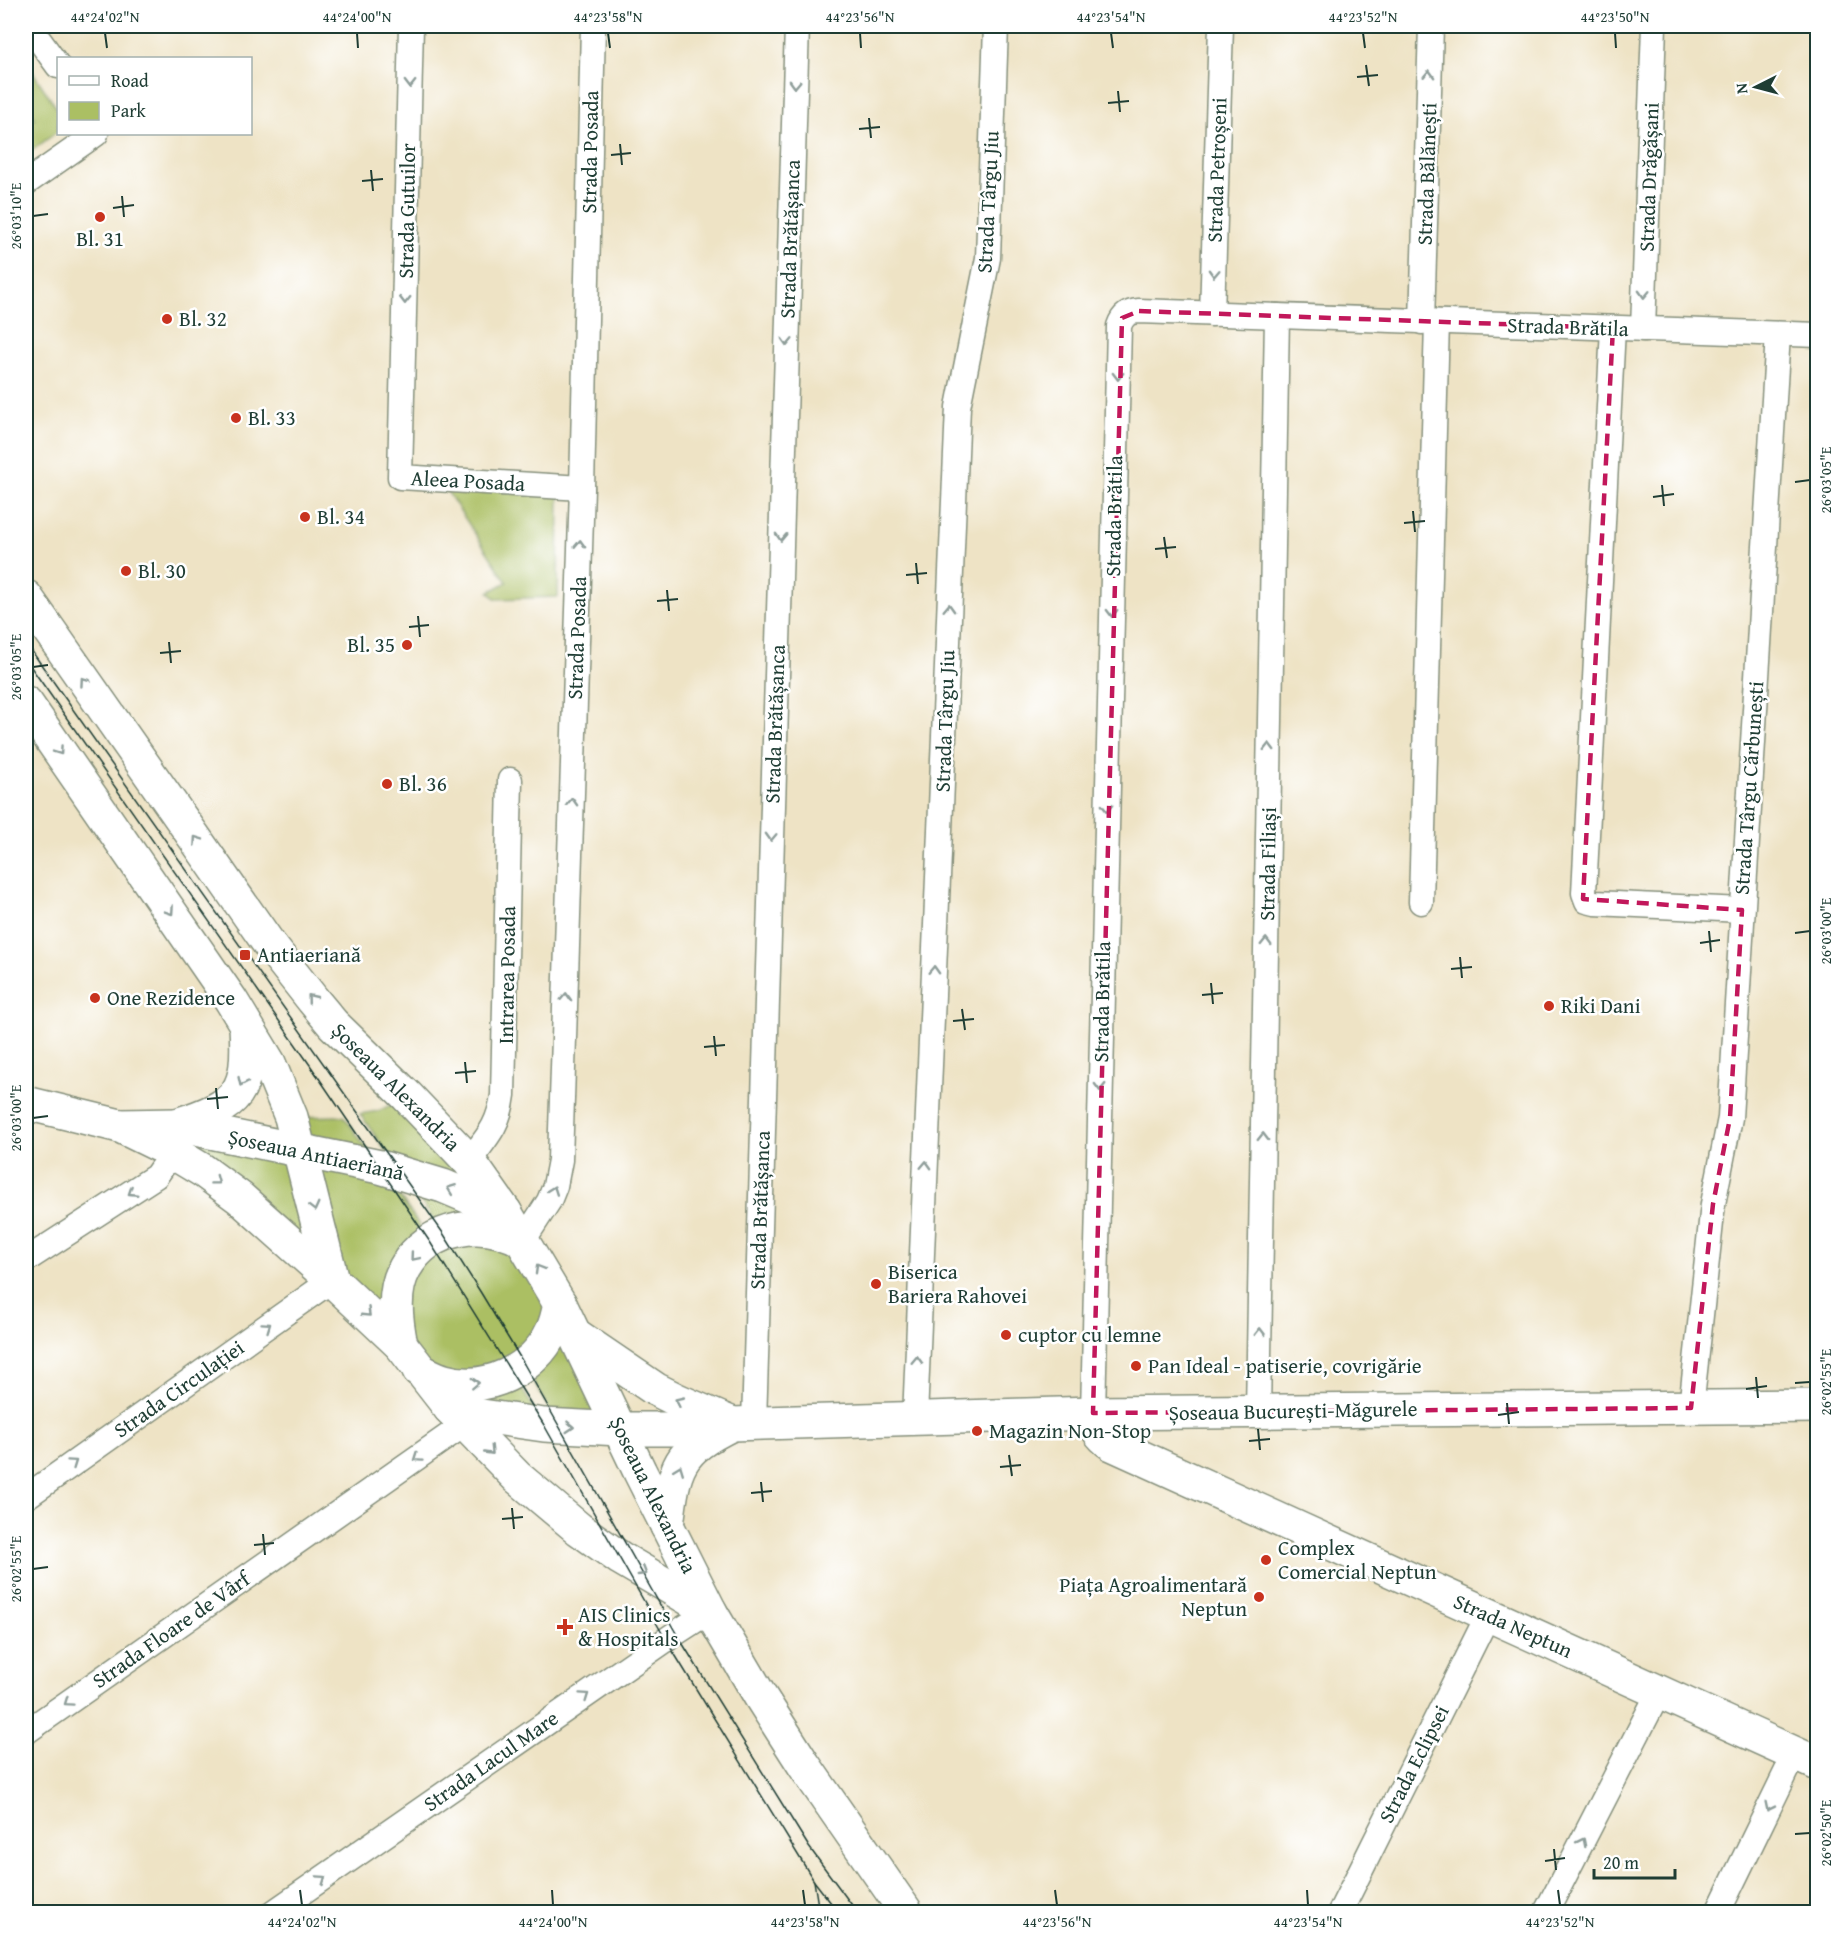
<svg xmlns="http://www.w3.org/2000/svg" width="1843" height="1938" viewBox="0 0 1843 1938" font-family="'Gentium Book Plus',serif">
	<rect width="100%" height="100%" fill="#fff"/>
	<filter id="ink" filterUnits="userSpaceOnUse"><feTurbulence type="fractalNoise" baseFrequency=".0167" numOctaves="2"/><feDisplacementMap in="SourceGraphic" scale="12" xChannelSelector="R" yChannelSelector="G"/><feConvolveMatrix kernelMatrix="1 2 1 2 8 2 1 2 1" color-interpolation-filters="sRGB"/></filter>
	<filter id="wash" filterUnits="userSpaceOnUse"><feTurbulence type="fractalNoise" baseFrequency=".008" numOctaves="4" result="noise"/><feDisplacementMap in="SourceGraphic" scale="24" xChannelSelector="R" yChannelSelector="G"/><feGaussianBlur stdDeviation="1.35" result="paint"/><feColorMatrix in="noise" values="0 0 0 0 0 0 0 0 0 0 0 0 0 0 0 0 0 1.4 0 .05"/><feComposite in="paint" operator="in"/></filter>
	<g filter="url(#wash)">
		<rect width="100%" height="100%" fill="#eee3c5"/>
		<g fill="#abbf63" stroke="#657e4c" stroke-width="1.5">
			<path d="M26 62 58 110V131L26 155V125L35 118 26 105Z"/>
			<path d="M445 488 559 492 558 597 496 599 489 592 507 582Z"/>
			<path d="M407 1096 469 1161 620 1429 558 1426 524 1364 512 1373 544 1425 482 1416 163 1125 300 1150 291 1117 344 1116 430 1241 443 1233 360 1114 379 1111Z"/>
		</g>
	</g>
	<g filter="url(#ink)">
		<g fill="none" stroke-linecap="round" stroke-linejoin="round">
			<g stroke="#86907c" stroke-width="27">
				<g id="street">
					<path d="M29 26 58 66"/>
					<path d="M411 26 400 477 582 488"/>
					<path d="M26 183 96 134"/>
					<path d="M1212 314 1221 26"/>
					<path d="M1422 322 1431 26"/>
					<path d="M1613 328 1584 893 1587 901 1595 903 1742 910"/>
					<path d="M1643 329 1654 26"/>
					<path d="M1421 902 1437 322"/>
					<path d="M469 1161C487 1137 499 1126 503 1095L510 780"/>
					<path d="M523 1241 549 1201 555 1186 560 1160 582 488 593 26"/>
					<path d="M26 1260 156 1176 165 1163 167 1149"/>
					<path d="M1691 1408 1713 1204 1730 1118 1778 334"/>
					<path d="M1258 1412 1277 316"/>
					<path d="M1093 1413 1119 326C1123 315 1128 312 1139 311L1818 335"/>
					<path d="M915 1418 958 407 988 258 996 26"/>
					<path d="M754 1423 797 26"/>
					<path d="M26 1497 332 1280"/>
					<path d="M26 1732 465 1424"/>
					<path d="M274 1912 676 1633 710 1611"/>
					<path d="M1340 1912 1488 1615"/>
					<path d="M1546 1912 1659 1692"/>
					<path d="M1718 1912 1795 1754"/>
				</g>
			</g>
			<g stroke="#86907c" stroke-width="36">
				<g id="secondary">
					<path d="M26 1103 120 1126 167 1149 202 1170 240 1198 332 1280"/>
					<path d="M120 1126 177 1125 380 1167 443 1186 505 1212"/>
					<path d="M574 1334 655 1389 679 1401 728 1422"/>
					<path d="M450 1408 482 1416 544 1425 620 1429H671L732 1424 1093 1413 1818 1406"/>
					<path d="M1093 1413C1095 1428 1100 1436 1112 1444L1818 1764"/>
				</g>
			</g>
			<g stroke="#86907c" stroke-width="36">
				<g id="primary">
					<path d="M26 597 269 944 313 1000 333 1024 407 1096 469 1161 505 1212 560 1304 640 1472 710 1611 760 1696 804 1765 906 1912"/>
					<path d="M26 703 231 1000 269 1063 291 1117 332 1280 401 1345 450 1408 517 1477 579 1529 620 1558 710 1611"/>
					<path d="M177 1125C240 1104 250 1093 246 1026"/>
					<path d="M401 1345C396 1320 392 1291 405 1268 429 1225 484 1218 523 1241"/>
					<path d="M419 1370C428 1374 436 1379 445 1381 486 1393 534 1370 552 1331 556 1323 558 1314 560 1304"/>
					<path d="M667 1526C674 1466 677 1451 732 1424"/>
				</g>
			</g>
			<use href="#street" stroke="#fff" stroke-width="24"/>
			<use href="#secondary" stroke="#fff" stroke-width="33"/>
			<use href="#primary" stroke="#fff" stroke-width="33"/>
			<g stroke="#1f3d34" stroke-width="1.5">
				<path d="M26 643 443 1233 481 1293 524 1364 676 1633 809 1847 857 1912"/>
				<path d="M26 660 310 1065 430 1242 544 1425 666 1640 814 1881 838 1912"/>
				<path d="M814 1881 819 1912"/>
			</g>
		</g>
		<defs><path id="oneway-chevron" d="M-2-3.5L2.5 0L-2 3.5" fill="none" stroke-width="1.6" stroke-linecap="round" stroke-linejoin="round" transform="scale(1.5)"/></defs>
		<g stroke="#8f9e9a">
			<use href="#oneway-chevron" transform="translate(1429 74) rotate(-88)"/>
			<use href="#oneway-chevron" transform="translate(410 84) rotate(91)"/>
			<use href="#oneway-chevron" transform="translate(795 84) rotate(92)"/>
			<use href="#oneway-chevron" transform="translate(1214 273) rotate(92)"/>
			<use href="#oneway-chevron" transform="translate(1644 294) rotate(92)"/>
			<use href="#oneway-chevron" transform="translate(405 300) rotate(91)"/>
			<use href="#oneway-chevron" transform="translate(787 342) rotate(92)"/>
			<use href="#oneway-chevron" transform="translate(1118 376) rotate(91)"/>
			<use href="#oneway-chevron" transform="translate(781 537) rotate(92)"/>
			<use href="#oneway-chevron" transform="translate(580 544) rotate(-88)"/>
			<use href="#oneway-chevron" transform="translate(949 608) rotate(-88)"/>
			<use href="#oneway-chevron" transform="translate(1112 613) rotate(91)"/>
			<use href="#oneway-chevron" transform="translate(84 681) rotate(-125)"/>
			<use href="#oneway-chevron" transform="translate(1269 747) rotate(-89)"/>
			<use href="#oneway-chevron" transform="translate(59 751) rotate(55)"/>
			<use href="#oneway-chevron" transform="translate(572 802) rotate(-88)"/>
			<use href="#oneway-chevron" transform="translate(1107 808) rotate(91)"/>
			<use href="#oneway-chevron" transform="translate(771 837) rotate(92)"/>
			<use href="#oneway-chevron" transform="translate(197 840) rotate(-125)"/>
			<use href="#oneway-chevron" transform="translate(170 911) rotate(56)"/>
			<use href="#oneway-chevron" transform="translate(1266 942) rotate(-89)"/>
			<use href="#oneway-chevron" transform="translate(934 970) rotate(-88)"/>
			<use href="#oneway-chevron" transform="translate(566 997) rotate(-88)"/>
			<use href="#oneway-chevron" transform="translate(311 998) rotate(-129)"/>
			<use href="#oneway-chevron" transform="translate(242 1082) rotate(115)"/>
			<use href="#oneway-chevron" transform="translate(1100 1087) rotate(91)"/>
			<use href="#oneway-chevron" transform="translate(1263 1137) rotate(-89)"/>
			<use href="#oneway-chevron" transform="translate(926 1165) rotate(-88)"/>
			<use href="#oneway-chevron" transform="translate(216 1181) rotate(37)"/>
			<use href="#oneway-chevron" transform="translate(451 1189) rotate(-159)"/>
			<use href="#oneway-chevron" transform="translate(553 1190) rotate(-70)"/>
			<use href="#oneway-chevron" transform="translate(132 1192) rotate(147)"/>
			<use href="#oneway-chevron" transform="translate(314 1207) rotate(76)"/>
			<use href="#oneway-chevron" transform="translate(414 1257) rotate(130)"/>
			<use href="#oneway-chevron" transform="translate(539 1269) rotate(-120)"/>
			<use href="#oneway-chevron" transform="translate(367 1313) rotate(44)"/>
			<use href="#oneway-chevron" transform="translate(267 1326) rotate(-35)"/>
			<use href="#oneway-chevron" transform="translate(1260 1332) rotate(-89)"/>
			<use href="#oneway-chevron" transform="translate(917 1360) rotate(-88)"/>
			<use href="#oneway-chevron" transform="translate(475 1383) rotate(-3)"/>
			<use href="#oneway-chevron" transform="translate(679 1401) rotate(-155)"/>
			<use href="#oneway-chevron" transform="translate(570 1427) rotate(4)"/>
			<use href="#oneway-chevron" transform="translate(490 1451) rotate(46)"/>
			<use href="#oneway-chevron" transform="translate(417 1458) rotate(145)"/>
			<use href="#oneway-chevron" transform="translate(73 1463) rotate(-35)"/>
			<use href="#oneway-chevron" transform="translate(679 1469) rotate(-69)"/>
			<use href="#oneway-chevron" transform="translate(643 1572) rotate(31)"/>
			<use href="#oneway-chevron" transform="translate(585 1696) rotate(-35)"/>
			<use href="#oneway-chevron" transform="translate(68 1702) rotate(145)"/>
			<use href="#oneway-chevron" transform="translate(1769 1807) rotate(116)"/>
			<use href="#oneway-chevron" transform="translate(1582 1842) rotate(-63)"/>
			<use href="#oneway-chevron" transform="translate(322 1879) rotate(-35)"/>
		</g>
	</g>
	<path fill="none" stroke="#c2185b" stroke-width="4.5" stroke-dasharray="12 8" stroke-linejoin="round" d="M1139 311 1613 328 1583 899 1742 910 1730 1118 1713 1204 1691 1408 1093 1413 1122 318Z"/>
	<path fill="none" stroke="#1f3d34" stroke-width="2" d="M105 33 107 48M357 33 358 48M608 33 610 48M860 33 861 48M1111 33 1113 48M1363 33 1365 48M1615 33 1616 48M1366 65 1369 86M1357 77 1378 75M1118 91 1120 112M1108 103 1129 101M869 118 871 138M859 129 880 127M620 144 622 165M611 155 631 153M371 170 373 191M362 181 383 179M122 196 124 217M113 208 134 205M33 216 48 214M1795 482 1810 480M1662 485 1664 506M1653 497 1674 494M1413 511 1415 532M1404 523 1425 521M1164 537 1167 558M1155 549 1176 547M916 563 918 584M906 575 927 573M667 590 669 611M657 601 678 599M418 616 420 637M409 627 429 625M169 642 171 663M160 653 181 651M33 667 48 665M1709 931 1711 952M1795 933 1810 931M1700 943 1720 940M1460 957 1462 978M1451 969 1472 967M1211 983 1213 1004M1202 995 1223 993M962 1009 965 1030M953 1021 974 1019M714 1036 716 1056M704 1047 725 1045M465 1062 467 1083M455 1073 476 1071M216 1088 218 1109M207 1099 228 1097M33 1118 48 1116M1756 1377 1758 1398M1795 1383 1810 1382M1746 1389 1767 1386M1507 1403 1509 1424M1498 1415 1519 1412M1258 1429 1260 1450M1249 1441 1270 1439M1009 1455 1012 1476M1000 1467 1021 1465M761 1482 763 1502M751 1493 772 1491M512 1508 514 1529M502 1519 523 1517M263 1534 265 1555M254 1545 274 1543M33 1569 48 1567M1795 1834 1810 1833M1554 1849 1556 1870M1545 1861 1565 1858M300 1890 302 1905M552 1890 553 1905M803 1890 805 1905M1055 1890 1057 1905M1307 1890 1308 1905M1558 1890 1560 1905"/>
	<g fill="#c8321e" stroke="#fff" stroke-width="2">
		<circle cx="100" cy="217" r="6"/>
		<circle cx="167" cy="319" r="6"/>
		<circle cx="236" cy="418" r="6"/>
		<circle cx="305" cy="517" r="6"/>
		<circle cx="126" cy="571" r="6"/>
		<circle cx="407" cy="645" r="6"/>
		<circle cx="387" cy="784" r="6"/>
		<rect x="239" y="949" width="12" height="12" rx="3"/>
		<circle cx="95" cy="998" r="6"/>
		<circle cx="1549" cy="1006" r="6"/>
		<circle cx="876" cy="1284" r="6"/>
		<circle cx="1006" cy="1335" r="6"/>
		<circle cx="1136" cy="1366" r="6"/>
		<circle cx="977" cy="1431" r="6"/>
		<circle cx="1266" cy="1560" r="6"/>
		<circle cx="1259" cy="1597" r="6"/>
		<path d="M562 1618h6v6h6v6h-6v6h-6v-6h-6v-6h6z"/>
	</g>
	<g text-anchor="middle" stroke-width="5" stroke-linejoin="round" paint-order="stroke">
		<g font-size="21" fill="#1f3d34" stroke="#fff">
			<text transform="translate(590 152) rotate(-89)" y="7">Strada Posada</text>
			<text transform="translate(1217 170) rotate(-88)" y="7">Strada Petroșeni</text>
			<text transform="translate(1427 174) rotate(-88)" y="7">Strada Bălănești</text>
			<text transform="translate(1649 177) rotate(-88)" y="7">Strada Drăgășani</text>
			<text transform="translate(988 202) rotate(-87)" y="7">Strada Târgu Jiu</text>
			<text transform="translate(407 211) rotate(-89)" y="7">Strada Gutuilor</text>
			<text transform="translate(790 239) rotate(-88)" y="7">Strada Brătășanca</text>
			<text transform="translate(1568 327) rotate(2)" y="7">Strada Brătila</text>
			<text transform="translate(468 481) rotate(3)" y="7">Aleea Posada</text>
			<text transform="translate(1114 516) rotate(-89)" y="7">Strada Brătila</text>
			<text transform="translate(577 638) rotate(-88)" y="7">Strada Posada</text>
			<text transform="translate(945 721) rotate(-88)" y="7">Strada Târgu Jiu</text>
			<text transform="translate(775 724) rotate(-88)" y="7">Strada Brătășanca</text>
			<text transform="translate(1749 788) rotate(-86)" y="7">Strada Târgu Cărbunești</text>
			<text transform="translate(1268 864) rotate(-89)" y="7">Strada Filiași</text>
			<text transform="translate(507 975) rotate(-89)" y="7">Intrarea Posada</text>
			<text transform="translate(1102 1002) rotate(-89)" y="7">Strada Brătila</text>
			<text transform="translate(396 1087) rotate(45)" y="7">Șoseaua Alexandria</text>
			<text transform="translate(316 1155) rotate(12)" y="7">Șoseaua Antiaeriană</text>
			<text transform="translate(760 1210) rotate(-88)" y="7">Strada Brătășanca</text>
			<text transform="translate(179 1389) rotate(-35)" y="7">Strada Circulației</text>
			<text transform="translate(1293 1411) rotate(-1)" y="7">Șoseaua București-Măgurele</text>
			<text transform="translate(653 1495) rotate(64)" y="7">Șoseaua Alexandria</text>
			<text transform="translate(1513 1626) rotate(24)" y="7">Strada Neptun</text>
			<text transform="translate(171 1630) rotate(-35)" y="7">Strada Floare de Vârf</text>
			<text transform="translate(491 1761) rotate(-35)" y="7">Strada Lacul Mare</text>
			<text transform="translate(1414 1764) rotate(-63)" y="7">Strada Eclipsei</text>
		</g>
		<g font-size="21" fill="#1f3d34" stroke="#fff" text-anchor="start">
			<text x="100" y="246" text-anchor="middle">Bl. 31</text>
			<text x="179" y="326">Bl. 32</text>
			<text x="248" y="425">Bl. 33</text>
			<text x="317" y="524">Bl. 34</text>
			<text x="138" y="578">Bl. 30</text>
			<text x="395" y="652" text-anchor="end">Bl. 35</text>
			<text x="399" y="791">Bl. 36</text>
			<text x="257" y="962">Antiaeriană</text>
			<text x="107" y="1005">One Rezidence</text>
			<text x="1561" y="1013">Riki Dani</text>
			<text x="888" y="1279">Biserica<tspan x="888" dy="24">Bariera Rahovei</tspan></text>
			<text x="1018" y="1342">cuptor cu lemne</text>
			<text x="1148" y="1373">Pan Ideal - patiserie, covrigărie</text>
			<text x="989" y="1438">Magazin Non-Stop</text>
			<text x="1278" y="1555">Complex<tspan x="1278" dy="24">Comercial Neptun</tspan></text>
			<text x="1247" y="1592" text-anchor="end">Piața Agroalimentară<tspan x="1247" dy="24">Neptun</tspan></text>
			<text x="578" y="1622">AIS Clinics<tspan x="578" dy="24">&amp; Hospitals</tspan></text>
		</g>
	</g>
	<rect width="1843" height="1938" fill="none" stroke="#fff" stroke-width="66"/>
	<rect x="57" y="57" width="195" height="78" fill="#ffffff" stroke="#a5b1ae" stroke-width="1.5"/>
	<rect x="69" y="76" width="30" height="9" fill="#ffffff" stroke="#a5b1ae" stroke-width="1.5"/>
	<text x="111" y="87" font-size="18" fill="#1f3d34">Road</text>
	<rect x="69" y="102" width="30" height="18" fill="#abbf63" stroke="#a5b1ae" stroke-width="1.5"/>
	<text x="111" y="117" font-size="18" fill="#1f3d34">Park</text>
	<g transform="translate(1756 87) rotate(264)" stroke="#ffffff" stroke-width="4.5" paint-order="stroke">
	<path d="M0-4.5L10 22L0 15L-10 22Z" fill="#1f3d34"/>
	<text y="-9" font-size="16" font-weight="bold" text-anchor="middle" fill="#1f3d34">N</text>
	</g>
	<path d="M1594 1869v9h81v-9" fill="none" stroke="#1f3d34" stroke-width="3"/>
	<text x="1603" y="1869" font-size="18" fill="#1f3d34" stroke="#ffffff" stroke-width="4.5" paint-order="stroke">20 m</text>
	<rect x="33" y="33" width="1777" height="1872" fill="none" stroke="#1f3d34" stroke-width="2"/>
	<g font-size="15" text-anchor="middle" fill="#1f3d34">
		<text x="105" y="22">44°24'02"N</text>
		<text x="357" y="22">44°24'00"N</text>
		<text x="608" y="22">44°23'58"N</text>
		<text x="860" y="22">44°23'56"N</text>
		<text x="1111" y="22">44°23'54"N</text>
		<text x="1363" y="22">44°23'52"N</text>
		<text x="1615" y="22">44°23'50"N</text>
		<text transform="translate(16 216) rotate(-90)" y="5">26°03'10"E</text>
		<text transform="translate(1826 480) rotate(-90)" y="5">26°03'05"E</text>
		<text transform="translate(16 667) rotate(-90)" y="5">26°03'05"E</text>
		<text transform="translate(1826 931) rotate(-90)" y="5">26°03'00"E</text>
		<text transform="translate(16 1118) rotate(-90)" y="5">26°03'00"E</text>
		<text transform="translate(1826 1382) rotate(-90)" y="5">26°02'55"E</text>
		<text transform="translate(16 1569) rotate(-90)" y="5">26°02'55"E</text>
		<text transform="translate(1826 1833) rotate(-90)" y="5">26°02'50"E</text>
		<text x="302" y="1927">44°24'02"N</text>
		<text x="553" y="1927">44°24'00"N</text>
		<text x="805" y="1927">44°23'58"N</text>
		<text x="1057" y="1927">44°23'56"N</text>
		<text x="1308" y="1927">44°23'54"N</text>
		<text x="1560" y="1927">44°23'52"N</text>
	</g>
</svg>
